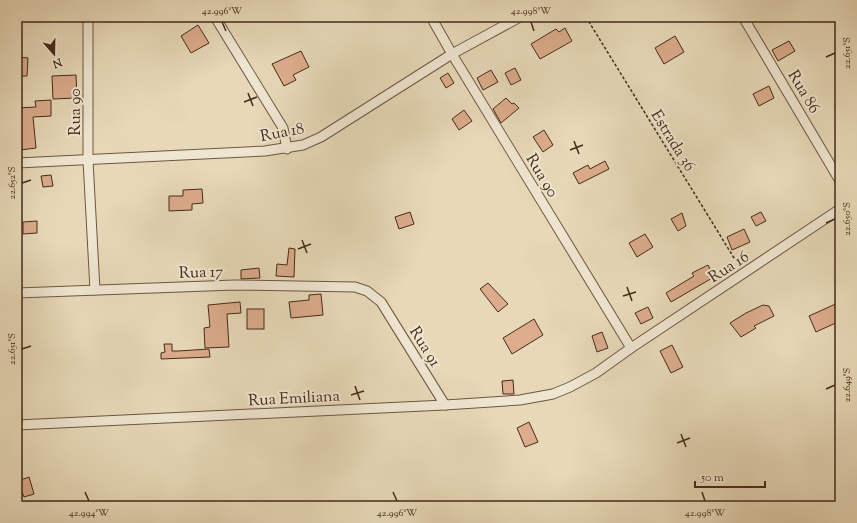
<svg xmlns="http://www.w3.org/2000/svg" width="857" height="523" viewBox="0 0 857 523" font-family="'Sorts Mill Goudy',serif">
	<rect width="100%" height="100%" fill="#e7d9b8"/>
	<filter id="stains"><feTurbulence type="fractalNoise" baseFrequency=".005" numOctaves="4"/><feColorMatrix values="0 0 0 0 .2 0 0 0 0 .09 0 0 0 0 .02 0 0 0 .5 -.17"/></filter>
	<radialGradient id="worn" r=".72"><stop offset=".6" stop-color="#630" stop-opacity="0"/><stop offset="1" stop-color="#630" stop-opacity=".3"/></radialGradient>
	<g fill="#dcac8c" stroke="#452a18">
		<path d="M198 25 209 43 191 53 181 36Z"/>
		<path d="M565 28 572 41 540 59 531 44 556 29 559 32Z"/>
		<path d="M675 36 684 52 664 64 655 48Z"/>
		<path d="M789 41 795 51 778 61 772 50Z"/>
		<path d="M301 51 309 67 293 75 296 80 284 86 272 64Z"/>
		<path d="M17 57 28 58 27 76H17Z"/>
		<path d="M515 68 521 80 511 85 505 73Z"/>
		<path d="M491 70 498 82 483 90 477 78Z"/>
		<path d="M448 73 454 83 446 88 440 78Z"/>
		<path d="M76 75 77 98 53 99 52 76Z"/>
		<path d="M769 86 774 98 759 106 753 94Z"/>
		<path d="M506 98 512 104 514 103 519 108 501 123 493 109Z"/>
		<path d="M51 100V116L33 117 36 148 20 150 17 108 36 107 35 101Z"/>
		<path d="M464 110 472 121 459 130 452 119Z"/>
		<path d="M544 130 553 145 543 152 533 137Z"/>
		<path d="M605 161 609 169 579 184 573 173 588 165 590 169Z"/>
		<path d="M51 175 53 186 43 187 41 176Z"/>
		<path d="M202 189 203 203 192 204V210L169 211V196H183V190Z"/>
		<path d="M410 212 414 224 399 229 395 217Z"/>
		<path d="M761 212 766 221 756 226 751 217Z"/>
		<path d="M682 213 686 226 678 231 671 219Z"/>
		<path d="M37 221V233L23 234V222Z"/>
		<path d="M744 229 750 242 732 250 727 237Z"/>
		<path d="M645 234 653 247 637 257 629 243Z"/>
		<path d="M289 248 295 249 294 277 276 276 277 264 287 265Z"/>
		<path d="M708 265 714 277 671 302 666 293 694 276 692 273Z"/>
		<path d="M259 268 260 278 241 279V270Z"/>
		<path d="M488 283 508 304 498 312 480 289Z"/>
		<path d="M321 294 323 315 291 318 289 302 309 300V295Z"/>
		<path d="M240 302 241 313 227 314 229 347 205 348 204 328 210 327 208 305Z"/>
		<path d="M840 302V321L816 332 809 316Z"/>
		<path d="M763 305 769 306 774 316 754 326 756 328 741 337 730 323 746 313Z"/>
		<path d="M648 307 653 318 641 324 635 313Z"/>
		<rect x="247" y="309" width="17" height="20"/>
		<path d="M534 319 543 335 512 354 503 338Z"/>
		<path d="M602 332 608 348 597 352 592 336Z"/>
		<path d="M164 344H172V351H178L209 349 210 357 161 359V353L165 352Z"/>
		<path d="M672 345 683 367 671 373 660 351Z"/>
		<path d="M513 380 514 394H503L502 381Z"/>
		<path d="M529 422 538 442 525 447 517 428Z"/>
		<path d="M29 477 34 494 24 497 18 481Z"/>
	</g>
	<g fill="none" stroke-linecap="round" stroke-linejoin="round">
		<g stroke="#6e5640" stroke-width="11">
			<g id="minor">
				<path d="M88 17V160L95 290"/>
				<path d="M215 17 283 128 287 149"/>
				<path d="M431 17 452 54 631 348"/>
				<path d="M743 17 840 181"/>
				<path d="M17 163 265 151 303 145 321 137 452 54 520 17"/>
				<path d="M17 293 235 285 355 287 367 291 381 302 445 405"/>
				<path d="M17 425 445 405 520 400 553 394 570 387 596 373 631 348 840 209"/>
			</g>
		</g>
		<path stroke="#452a18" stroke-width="1.5" stroke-dasharray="3 2" stroke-linecap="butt" d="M586 17 739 266"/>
		<use href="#minor" stroke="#efe6d1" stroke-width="9"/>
	</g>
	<path fill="none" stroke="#452a18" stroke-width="1.5" d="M222 22 226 31M531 22 534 31M826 57 835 53M248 93 253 106M244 102 257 97M574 141 579 154M570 150 583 145M22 183 31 180M826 223 835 219M302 240 307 253M298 249 311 244M627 287 632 301M623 296 636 292M22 349 31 346M355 386 360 400M826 389 835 385M351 395 364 391M681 434 686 447M677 443 690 438M85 492 89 501M393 492 397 501M702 492 705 501"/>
	<g text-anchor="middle" stroke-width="4" stroke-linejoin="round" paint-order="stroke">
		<g font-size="16" fill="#452a18" stroke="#efe6d1">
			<text transform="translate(805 91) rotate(59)" y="6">Rua 86</text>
			<text transform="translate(74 112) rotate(-90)" y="6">Rua 90</text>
			<text transform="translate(282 131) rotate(-11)" y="6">Rua 18</text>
			<text transform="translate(674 140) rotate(58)" y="6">Estrada 36</text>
			<text transform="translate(543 175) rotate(59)" y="6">Rua 90</text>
			<text transform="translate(728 266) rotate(-33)" y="6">Rua 16</text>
			<text transform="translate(201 271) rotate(-2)" y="6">Rua 17</text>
			<text transform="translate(426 346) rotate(58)" y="6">Rua 91</text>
			<text transform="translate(294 397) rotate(-3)" y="6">Rua Emiliana</text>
		</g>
	</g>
	<rect width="857" height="523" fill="none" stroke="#e7d9b8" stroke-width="44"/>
	<g transform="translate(54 54) rotate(160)" stroke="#efe6d1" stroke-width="3" paint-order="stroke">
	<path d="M0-3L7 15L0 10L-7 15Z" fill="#452a18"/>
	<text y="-6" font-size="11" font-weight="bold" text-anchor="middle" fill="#452a18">N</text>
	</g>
	<path d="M695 481v6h70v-6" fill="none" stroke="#452a18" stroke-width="2"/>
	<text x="701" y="481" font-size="12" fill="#452a18" stroke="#efe6d1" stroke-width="3" paint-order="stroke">50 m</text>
	<rect x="22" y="22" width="813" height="479" fill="none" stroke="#452a18" stroke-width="1.5"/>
	<g font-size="10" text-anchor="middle" fill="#452a18">
		<text x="222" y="14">42.996°W</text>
		<text x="531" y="14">42.998°W</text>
		<text transform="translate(846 53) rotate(-90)" y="4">22.651°S</text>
		<text transform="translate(11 183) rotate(-90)" y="4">22.652°S</text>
		<text transform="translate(846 219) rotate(-90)" y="4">22.650°S</text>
		<text transform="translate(11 349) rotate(-90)" y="4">22.651°S</text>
		<text transform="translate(846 385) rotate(-90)" y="4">22.649°S</text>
		<text x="89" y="516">42.994°W</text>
		<text x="397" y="516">42.996°W</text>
		<text x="705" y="516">42.998°W</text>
	</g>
	<rect width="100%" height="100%" filter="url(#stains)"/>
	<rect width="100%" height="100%" fill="url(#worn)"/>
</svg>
